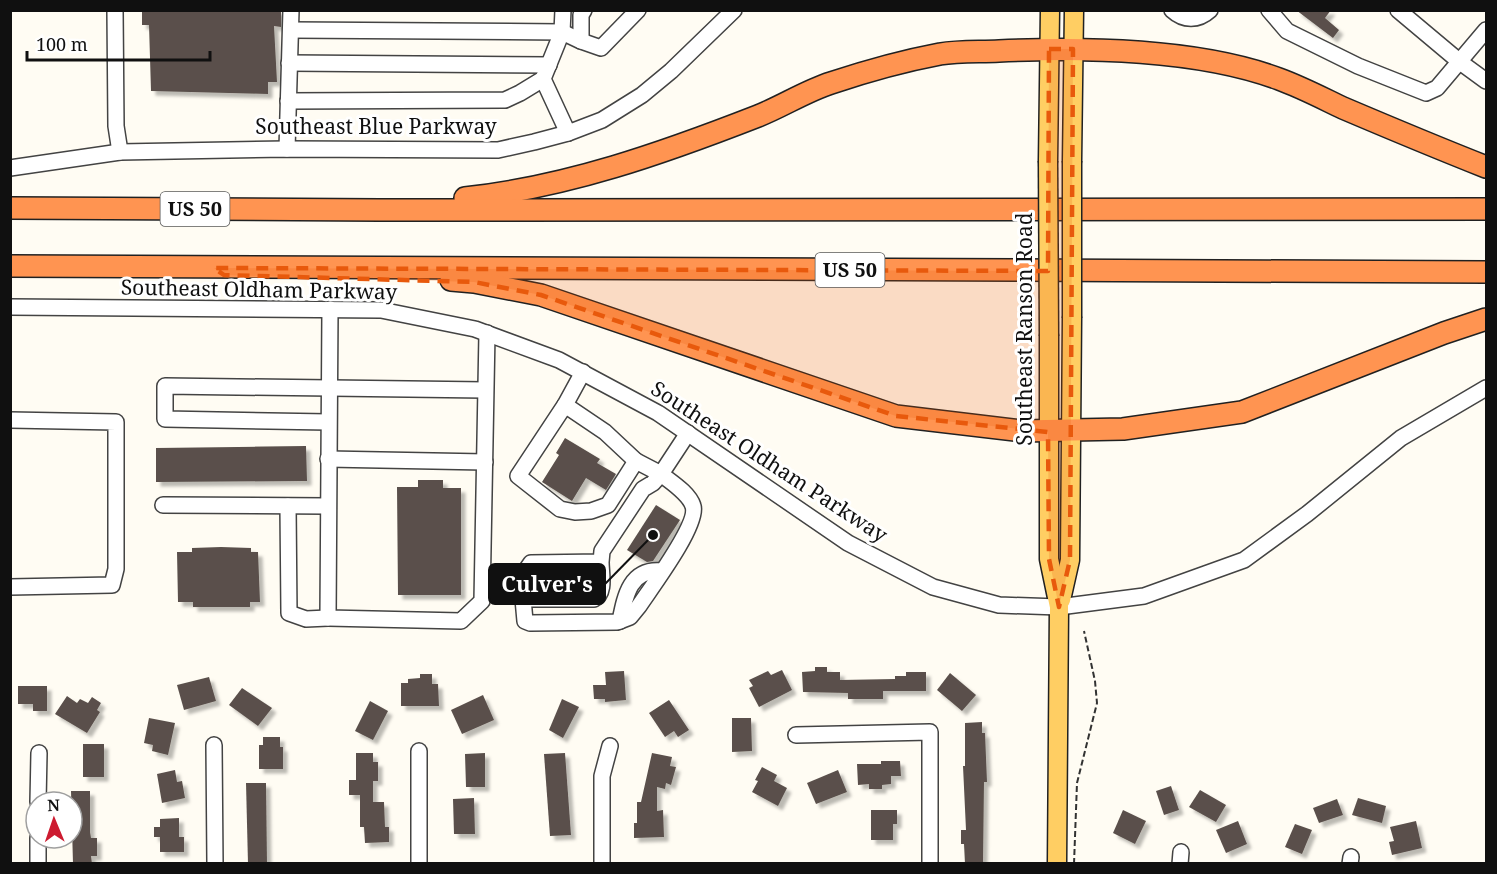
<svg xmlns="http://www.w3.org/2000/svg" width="1497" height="874" viewBox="0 0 1497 874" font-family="'Noto Serif',serif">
	<defs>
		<filter id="shadow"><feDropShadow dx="4.5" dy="4.5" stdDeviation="1.5" flood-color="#0004"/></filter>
	</defs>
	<rect width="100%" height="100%" fill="#fffcf3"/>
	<g fill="#5a504b" filter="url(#shadow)">
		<path d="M142 10H281V27L274 26 277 82H268V94L151 91 149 25H142Z"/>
		<path d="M1296 10H1331L1325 18 1339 30 1333 38Z"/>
		<path d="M565 438 600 459 597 463 616 474 606 490 586 478 572 501 542 482 559 455 556 453Z"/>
		<path d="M306 446 307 481 156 482V448Z"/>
		<path d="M418 480H443V488H461V595H398L397 487H418Z"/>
		<path d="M656 505 680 520 653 561 647 562 627 550Z"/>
		<path d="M221 547 251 548V552H258L260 602H250V607H193V602H178L177 552H192V548Z"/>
		<path d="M815 667H827V672H840V680L895 679V676H906V672H926V691H883V699H848V693L803 692 802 672 815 671Z"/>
		<path d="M782 670 792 690 759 707 749 688 753 686 749 680 768 671 771 675Z"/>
		<path d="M624 671 626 700 605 702V699H594L593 685H606L605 672Z"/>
		<path d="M950 673 976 695 962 711 937 690Z"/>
		<path d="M420 674H432V684H438L439 706H401V683H408V679L420 678Z"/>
		<path d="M209 677 216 701 184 710 177 685Z"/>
		<path d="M18 686H47V711H33V704H18Z"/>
		<path d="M242 688 272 708 258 726 229 705Z"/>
		<path d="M483 695 494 720 462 734 451 710Z"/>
		<path d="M67 696 77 703 80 699 88 703 92 697 101 703 97 710 100 712 87 733 55 714Z"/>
		<path d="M562 699 579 707 563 738 549 730Z"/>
		<path d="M669 700 689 730 678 737 674 731 665 737 649 713Z"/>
		<path d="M370 701 388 711 373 740 355 731Z"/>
		<path d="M149 718 175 723 168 755 152 751 153 745 144 743Z"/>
		<path d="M732 718H751L752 751 732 752Z"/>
		<path d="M982 722V733H985L987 782H984L983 864H965L964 844H961V830H966L963 766H965V723Z"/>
		<path d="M263 737H280V747H283V769H259V745H263Z"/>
		<rect x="83" y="744" width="21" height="33"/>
		<path d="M356 753H373V762H378V781H373V802H384L385 827H389V842L365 843 364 827H360V795H349V780H356Z"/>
		<path d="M485 753V787H466L465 754Z"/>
		<path d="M565 753 571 835 550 836 544 754Z"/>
		<path d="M652 753 672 757 670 766 676 767 671 785 666 783 665 789 657 787V811L663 810 664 837 634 838V823H637V802H641Z"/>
		<path d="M881 761H900L901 776H891V784L882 785V789H869V784L858 785 857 764H881Z"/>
		<path d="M762 767 777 775 774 781 787 788 778 806 752 792 758 781 755 780Z"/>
		<path d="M175 770 177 782 182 781 185 798 162 803 157 774Z"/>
		<path d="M838 770 847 792 816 804 807 783Z"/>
		<path d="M246 783H266L267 864H248Z"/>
		<path d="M1171 786 1179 810 1164 815 1156 791Z"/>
		<path d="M1200 790 1226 805 1216 822 1189 807Z"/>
		<path d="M71 791H90V832L91 838H97V856H91L92 864H73Z"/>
		<path d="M474 798 475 834H454L453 799Z"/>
		<path d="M1358 798 1386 806 1382 823 1352 815Z"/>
		<path d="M1337 799 1343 815 1319 823 1313 808Z"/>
		<path d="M871 810H897V824H893V840H871Z"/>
		<path d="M1123 810 1146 821 1135 844 1113 833Z"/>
		<path d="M179 818V837H184V852H160V837H154V827H160V819Z"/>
		<path d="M1238 821 1247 844 1226 853 1216 830Z"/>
		<path d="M1416 821 1422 848 1392 855 1389 842 1394 841 1390 827Z"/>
		<path d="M1295 824 1312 830 1302 854 1285 847Z"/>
	</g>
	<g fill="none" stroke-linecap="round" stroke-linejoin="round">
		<g stroke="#434343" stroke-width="18">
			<g id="minor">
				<path d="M115 10 116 126 120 152"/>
				<path d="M563 10 562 32 543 79 568 133"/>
				<path d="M1172 10C1184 21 1198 21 1210 10"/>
				<path d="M1269 10 1287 31 1358 66 1426 93 1437 88 1486 30"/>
				<path d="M1398 10 1460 62 1486 81"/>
				<path d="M291 30 562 32 581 41 601 48 638 10"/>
				<path d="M581 41V15L584 10"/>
				<path d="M289 63 549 65"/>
				<path d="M288 101 505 100 520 93 543 79"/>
				<path d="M287 149 291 10"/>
				<path d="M10 168 120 152 287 149 498 150 534 142 568 133 602 120 642 95 671 71 734 10"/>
				<path d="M10 307 381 310 475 329 559 360 658 413 848 543 933 587 999 605 1059 607 1144 596 1244 560 1307 514 1401 438 1486 388"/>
				<path d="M330 309 328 618 461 621 482 601 487 333"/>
				<path d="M583 372 565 405 518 476 560 509 575 512 591 511 608 505 636 461 661 474 688 433"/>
				<path d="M565 405 605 432 636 461"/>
				<path d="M10 420 116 422V569L112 585 10 587"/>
				<path d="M328 422 165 419V386L485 390"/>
				<path d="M328 459 485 462"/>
				<path d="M163 505 327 506"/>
				<path d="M288 506 289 613 306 619 328 618"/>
				<path d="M523 599 525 621 530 623 617 622 630 617 639 606C651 588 699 524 693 506 689 493 671 482 661 474L653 483 643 489 602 551 601 562 531 563 524 573 523 599H594C606 593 601 574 601 562"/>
				<path d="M620 621C625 596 630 568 662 571"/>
				<path d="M796 735 930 732V864"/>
				<path d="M214 745 215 864"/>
				<path d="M38 802 39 753"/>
				<path d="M38 864V838"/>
				<path d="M419 864V751"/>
				<path d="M602 864V776L610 746"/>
				<path d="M1180 864 1181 852"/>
				<path d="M1350 864 1351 857"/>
			</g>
		</g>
		<g stroke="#212121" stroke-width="21">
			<g id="major">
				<path d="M1048 161 1050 10"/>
				<path d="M1072 161 1074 10"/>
				<path d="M1049 336V559L1059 607 1057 864"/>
				<path d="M1061 600 1070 560 1072 318"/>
			</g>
		</g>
		<g stroke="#212121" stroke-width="24">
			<g id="highway">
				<path d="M465 198C567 187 663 153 758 116 783 106 806 91 831 83 867 71 903 61 940 54 959 51 979 52 999 51 1084 47 1199 49 1279 79 1301 87 1322 98 1343 108 1390 128 1438 148 1486 167"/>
				<path d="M10 208 380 210 1486 209"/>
				<path d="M10 266 1486 272"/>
				<path d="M451 280 474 282 541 295 896 416 1022 431 1123 429 1242 412 1444 333 1486 319"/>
			</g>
		</g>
		<path stroke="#323232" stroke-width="2" stroke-dasharray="6 3" stroke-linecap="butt" d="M1074 864 1077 783 1097 703 1095 681 1084 631"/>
		<use href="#minor" stroke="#fff" stroke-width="15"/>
		<use href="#major" stroke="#ffce63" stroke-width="18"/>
		<use href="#highway" stroke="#ff9451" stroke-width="21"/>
		<g stroke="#212121" stroke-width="21" stroke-linecap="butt">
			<g id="major-bridge">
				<path d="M1048 161 1049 336"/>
				<path d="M1072 318V161"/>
			</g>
		</g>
		<use href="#major-bridge" stroke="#ffce63" stroke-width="18"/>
	</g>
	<path fill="#e8590c" fill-opacity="0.2" stroke="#e8590c" stroke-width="4.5" stroke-dasharray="12 8" stroke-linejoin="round" d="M1049 49H1073L1070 560 1059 607 1049 559 1048 432 896 416 541 295 474 282 224 275 214 268 1048 271Z"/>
	<g text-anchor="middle" stroke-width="6" stroke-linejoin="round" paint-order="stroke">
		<g fill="#fff" stroke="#585858" stroke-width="1.5">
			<rect x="160.5" y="192" width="69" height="34" rx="4.5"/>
			<rect x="815.5" y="253" width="69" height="34" rx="4.5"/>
		</g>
		<g font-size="20" font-weight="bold" fill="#101010">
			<text x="195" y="216">US 50</text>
			<text x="850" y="277">US 50</text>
		</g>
		<g font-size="21" fill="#101010" stroke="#fff">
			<text x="376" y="134">Southeast Blue Parkway</text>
			<text transform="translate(259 290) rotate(1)" y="7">Southeast Oldham Parkway</text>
			<text transform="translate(1025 329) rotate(-90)" y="7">Southeast Ranson Road</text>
			<text transform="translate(769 462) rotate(33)" y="7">Southeast Oldham Parkway</text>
		</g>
	</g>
	<path fill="none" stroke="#101010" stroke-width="2" d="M653 535L605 584"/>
	<circle fill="#101010" stroke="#fff" stroke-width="2" cx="653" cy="535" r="6"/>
	<rect fill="#101010" stroke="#101010" stroke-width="2" x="489" y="564" width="116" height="40" rx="6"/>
	<g font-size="22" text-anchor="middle" font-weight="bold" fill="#fff">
		<text x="547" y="592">Culver's</text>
	</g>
	<rect width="1497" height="874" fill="none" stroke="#101010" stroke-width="24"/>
	<g transform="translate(54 820) rotate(358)"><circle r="28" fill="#ffffff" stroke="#9f9f9f" stroke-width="1.5"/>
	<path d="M0-4.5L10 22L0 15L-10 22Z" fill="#cd1b30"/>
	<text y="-9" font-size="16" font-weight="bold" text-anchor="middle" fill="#101010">N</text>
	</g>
	<path d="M27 51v9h183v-9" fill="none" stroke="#101010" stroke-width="3"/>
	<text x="36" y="51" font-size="18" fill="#101010" stroke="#ffffff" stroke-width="4.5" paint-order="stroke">100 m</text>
</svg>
